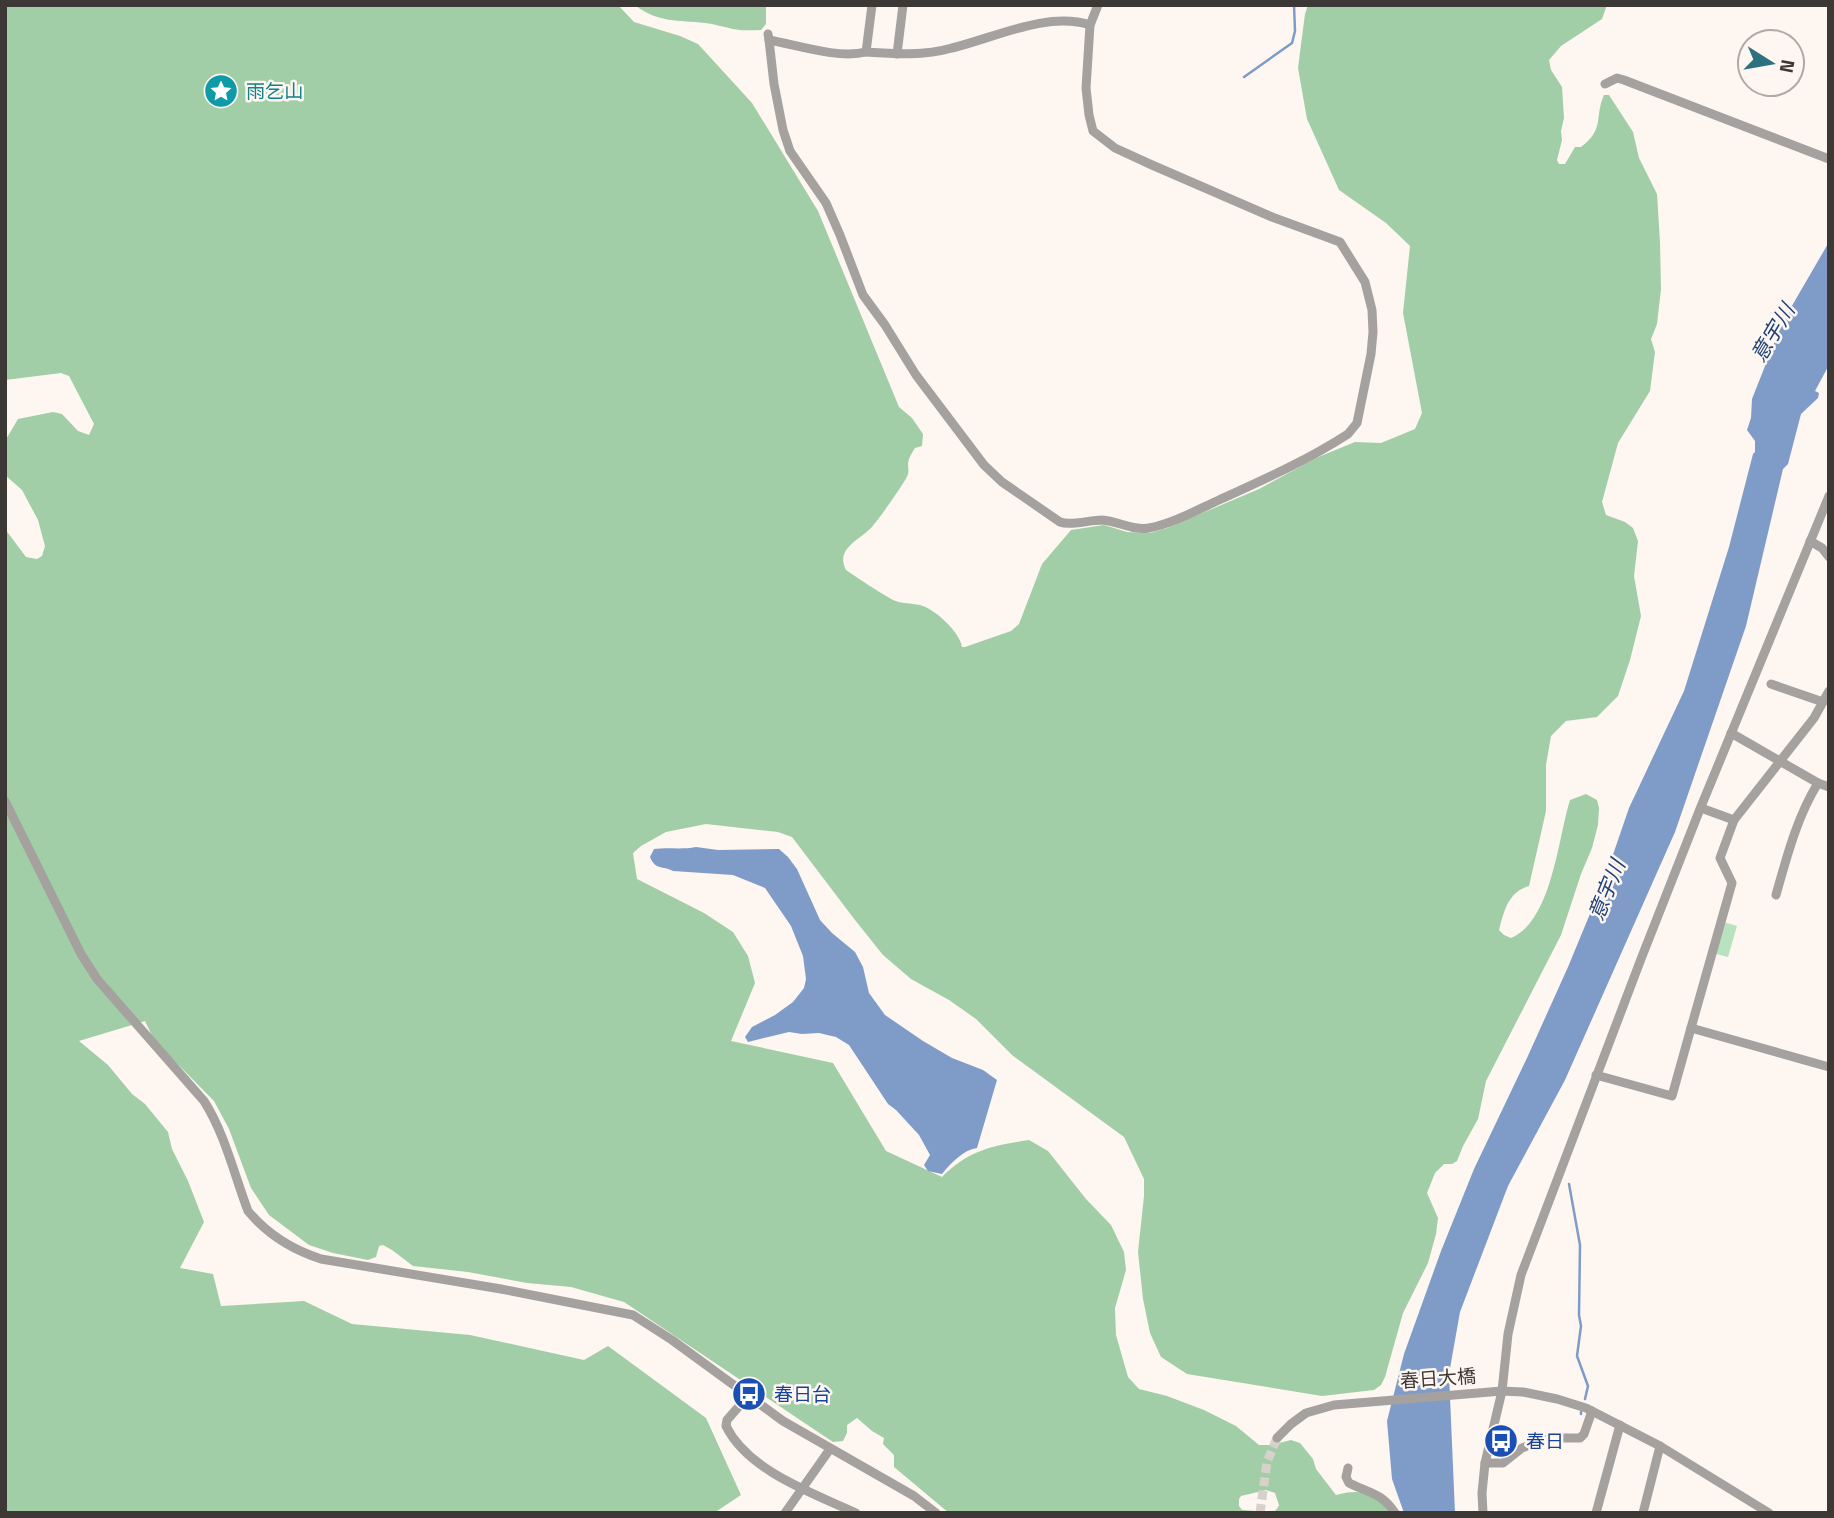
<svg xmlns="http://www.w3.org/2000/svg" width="1834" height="1518" viewBox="0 0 1834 1518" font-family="'Titillium Web','Noto Sans JP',sans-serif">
	<rect width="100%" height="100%" fill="#fef6f0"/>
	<path fill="#b9e3be" d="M1724 922 1737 926 1728 957 1716 954Z"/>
	<g fill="#a1cea6" fill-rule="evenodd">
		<path d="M5 5H618L634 22 680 36 698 44 752 103 818 211 899 407 912 418 923 434 922 446 915 448C912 453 909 457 908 463 908 467 909 470 908 474 907 480 876 523 871 528 859 540 835 549 846 570 861 580 877 591 893 600 902 604 910 603 920 605 935 609 960 632 962 647H965L1011 631 1019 624 1042 564 1071 530 1104 525 1127 532 1150 533 1167 528 1259 489 1316 458 1355 442 1381 443 1415 429 1422 413 1403 313 1410 246 1386 223 1339 190 1307 119 1298 68 1305 14 1308 5H1607L1602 19 1561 46 1549 60 1551 70 1562 87 1564 118 1561 131 1562 140 1557 160 1559 164H1565L1575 147H1581C1605 129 1594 118 1604 95H1609L1633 132 1639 158 1657 194 1660 242 1661 289 1657 324 1651 339 1655 352 1650 391 1618 443 1602 502 1606 515 1625 522 1633 528 1638 541 1634 576 1641 616 1630 660 1618 696 1597 717 1566 721 1551 736 1546 765V811L1529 886C1508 892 1504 911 1499 930L1504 935 1511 938C1552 921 1558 838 1570 800L1586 794 1597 800 1599 808 1598 825 1592 848 1581 874 1561 935 1486 1081 1478 1119 1463 1146 1457 1161 1452 1164H1444L1435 1173 1427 1193 1438 1218 1436 1234 1428 1263 1403 1313 1385 1377 1381 1385 1374 1390 1322 1396 1187 1374 1161 1357 1150 1333 1143 1299 1138 1252 1144 1196V1179L1124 1137 1012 1055 976 1019 949 1000 911 979 883 955 855 920 792 837 778 832 706 824 666 832 641 846 633 853 637 879 704 913 733 932 748 956 755 983 731 1041 833 1063 886 1151 942 1177C969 1150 992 1146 1029 1140L1048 1151 1086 1199 1111 1225 1124 1252 1126 1270 1115 1308 1116 1335 1128 1377 1139 1389 1167 1396 1204 1410 1236 1426 1259 1445H1271L1291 1440 1300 1443 1313 1459 1316 1469 1336 1495C1362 1488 1374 1493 1393 1513H949L894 1467V1455L883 1444 884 1438 872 1431 857 1418 847 1425V1433L843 1441 833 1442 624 1302 571 1287 527 1283 468 1272 413 1266 392 1250 383 1245 379 1246 376 1257 368 1260 333 1253 309 1245 269 1215 251 1188 229 1129 214 1101 154 1040 145 1021 79 1041 108 1065 132 1094 145 1104 168 1132 172 1149 188 1181 204 1222 180 1268 213 1274 221 1306 304 1301 352 1324 470 1335 584 1360 608 1346 706 1418 741 1495 714 1513H5V529L26 557 37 559 42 556 45 546 38 520 22 490 5 475V441L18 419 53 412 62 414 78 431 89 435 94 424 69 376 61 373 5 380ZM1266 1490 1275 1493 1279 1505C1278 1507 1277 1509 1276 1510 1273 1513 1248 1510 1242 1510L1239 1506V1499L1241 1496Z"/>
		<path d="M635 5H766V24L761 30C752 30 742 31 733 29 723 27 715 24 705 23 679 20 657 23 635 5Z"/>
	</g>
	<g fill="#7f9cc8">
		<path d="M1829 242V365L1815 391 1819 393 1818 398 1801 414 1788 464 1783 469 1746 626 1675 832 1565 1080 1508 1186 1460 1312 1449 1374 1455 1513H1404L1392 1479 1387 1421 1404 1354 1441 1251 1474 1169 1527 1058 1568 967 1606 875 1629 808 1684 691 1729 547 1753 454 1755 452V441L1747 430 1751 418 1752 399 1782 323Z"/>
		<path d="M696 847 718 850 779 849 788 857 797 869 820 920 832 933 855 952 863 967 869 993 885 1015 923 1041 952 1058 983 1070 997 1080 977 1148C963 1150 951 1163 942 1174L928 1171 924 1165 930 1155 919 1135 896 1110 888 1104 849 1045 836 1037 819 1033 802 1034 789 1032 748 1042 745 1037 752 1027 775 1015 793 1002 804 988 806 979 803 956 791 926 765 888 733 875 673 871C662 865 656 871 650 857L654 849C668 847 681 850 696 847Z"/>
	</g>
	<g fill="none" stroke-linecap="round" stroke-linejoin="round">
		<g stroke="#7f9cc8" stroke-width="2.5">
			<path d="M1244 77 1292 43 1295 31 1294 5"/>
			<path d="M1569 1184 1580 1245 1579 1315 1581 1326 1577 1356 1588 1386 1585 1399"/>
			<path d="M1581 1414V1412"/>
		</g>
		<path stroke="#d7d0cb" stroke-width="9" stroke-dasharray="9 4.5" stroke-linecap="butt" d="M1260 1513 1267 1462 1277 1438"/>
		<g stroke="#a5a19f" stroke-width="9">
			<path d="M872 5 866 52C895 54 924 56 952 48 994 38 1047 11 1090 25"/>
			<path d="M768 34 769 40C797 45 838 59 866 52"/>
			<path d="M769 40 774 84 783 130 790 151 826 203 840 235 863 295 885 325 916 375 984 465 1002 482 1060 522C1070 526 1090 520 1102 520 1118 521 1133 531 1149 528 1174 523 1197 510 1219 500 1263 480 1308 460 1348 434L1357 423 1371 354 1373 332 1372 310 1365 282 1340 242 1272 217 1152 165 1115 148 1093 131 1089 115 1086 88 1090 25 1098 5"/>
			<path d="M897 54 903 5"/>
			<path d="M1605 84 1617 78 1624 80 1829 159"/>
			<path d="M1810 541 1822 548 1829 557"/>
			<path d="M1771 684 1823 702"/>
			<path d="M1731 733 1818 783 1829 787"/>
			<path d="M5 801 81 954 97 979 204 1101C225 1134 234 1174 248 1211 267 1234 293 1250 321 1259L501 1289 633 1315 672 1340 783 1421 914 1496 936 1513"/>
			<path d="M1734 820 1814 718 1829 691"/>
			<path d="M1776 895C1787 856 1797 817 1818 783"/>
			<path d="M1691 1028 1732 883 1720 858 1734 820 1701 808"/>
			<path d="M1596 1075 1672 1096 1691 1028 1829 1067"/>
			<path d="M748 1396 727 1420 726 1426C748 1471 813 1493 856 1513"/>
			<path d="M1277 1438 1291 1424 1306 1413 1334 1405 1502 1391 1523 1392 1557 1399 1586 1408 1660 1446 1769 1513"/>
			<path d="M1485 1463H1503L1522 1448 1550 1438H1580L1584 1434 1592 1411"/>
			<path d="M1348 1468 1346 1477 1349 1483C1369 1493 1382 1493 1395 1513"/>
			<path d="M785 1513 830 1449"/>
			<path d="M1483 1513 1482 1493 1485 1463 1502 1391 1508 1334 1521 1275 1641 959 1700 809 1829 496"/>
			<path d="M1596 1513 1620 1425"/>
			<path d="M1643 1513 1660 1446"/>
		</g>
	</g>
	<defs>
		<g id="sight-disc" transform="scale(1.75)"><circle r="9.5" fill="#0f9aa8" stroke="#fef6f0"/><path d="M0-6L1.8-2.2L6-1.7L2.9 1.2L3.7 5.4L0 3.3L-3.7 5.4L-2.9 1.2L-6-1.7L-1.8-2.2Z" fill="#fff"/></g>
		<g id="bus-disc" transform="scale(1.75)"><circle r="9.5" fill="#1a4fb4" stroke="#fef6f0"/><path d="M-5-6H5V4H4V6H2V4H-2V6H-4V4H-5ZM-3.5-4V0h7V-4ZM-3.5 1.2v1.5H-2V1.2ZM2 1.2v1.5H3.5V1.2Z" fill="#fff"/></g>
	</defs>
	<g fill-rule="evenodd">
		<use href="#sight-disc" x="221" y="91"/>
		<use href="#bus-disc" x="749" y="1394"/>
		<use href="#bus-disc" x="1501" y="1441"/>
	</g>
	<g text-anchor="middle" stroke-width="5" stroke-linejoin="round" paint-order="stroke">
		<g font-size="19" fill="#0d838f" stroke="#fef6f0" text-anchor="start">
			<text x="246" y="98">雨乞山</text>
		</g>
		<g font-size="19" fill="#3b3836" stroke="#fef6f0">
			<text transform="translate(1438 1378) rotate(-4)" y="7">春日大橋</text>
		</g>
		<g font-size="19" fill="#164399" stroke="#fef6f0" text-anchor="start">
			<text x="774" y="1401">春日台</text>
			<text x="1526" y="1448">春日</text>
		</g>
		<g font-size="21" font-style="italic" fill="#1e437a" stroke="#fef6f0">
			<text transform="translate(1773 333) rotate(-59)" y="7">意宇川</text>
			<text transform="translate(1607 890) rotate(-68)" y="7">意宇川</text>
		</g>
	</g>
	<rect width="1834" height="1518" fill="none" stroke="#3b3836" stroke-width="14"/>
	<g transform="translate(1771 63) rotate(101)"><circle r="33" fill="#fef6f0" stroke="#b0aaa6" stroke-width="2"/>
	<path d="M0-5L12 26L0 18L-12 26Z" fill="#2b717f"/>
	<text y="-10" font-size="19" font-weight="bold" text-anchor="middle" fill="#3b3836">N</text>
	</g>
</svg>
